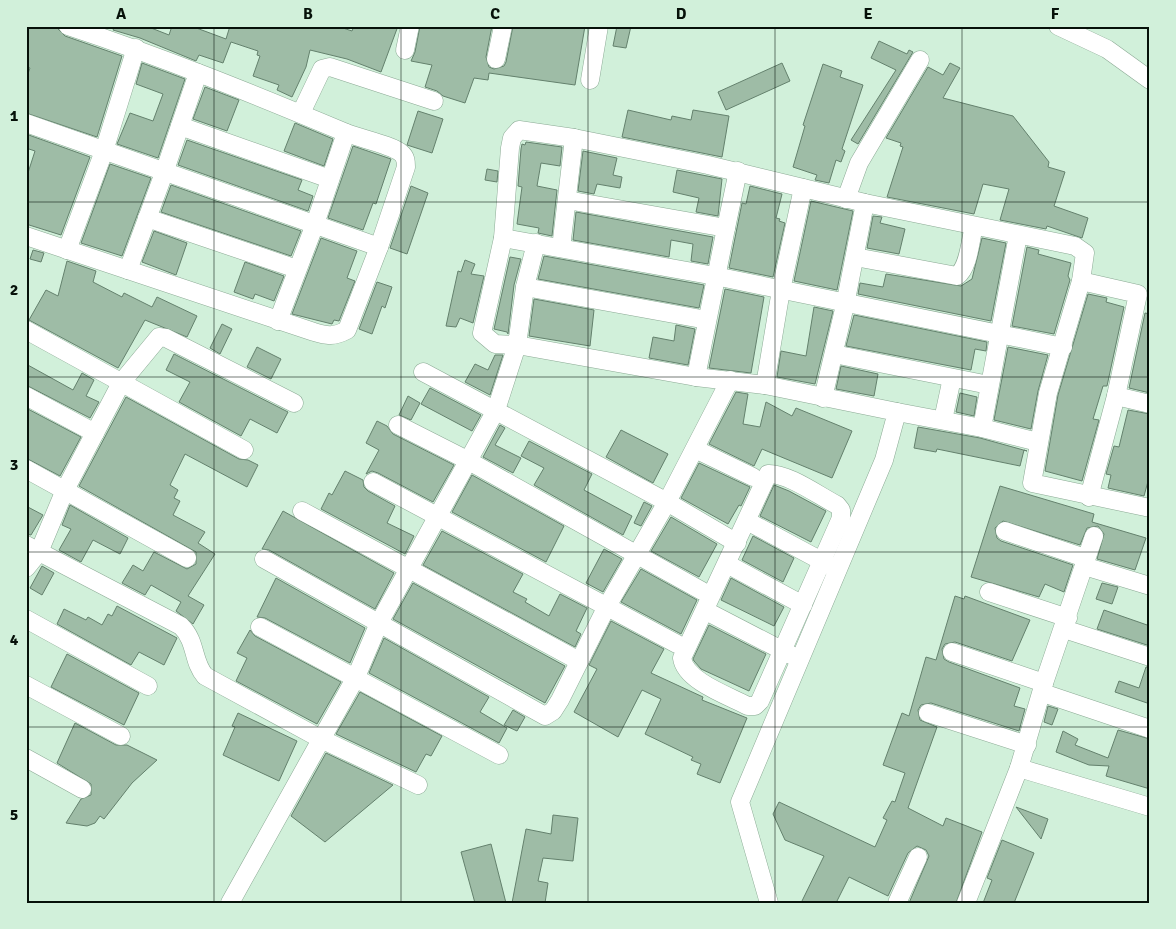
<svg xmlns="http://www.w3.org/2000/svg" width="1176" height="929" viewBox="0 0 1176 929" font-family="Signika,sans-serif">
	<rect width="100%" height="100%" fill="#d1f0da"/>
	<g fill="#9ebca6" stroke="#64816d">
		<path d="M26 26H55L65 36 122 56 97 137 26 113V79L30 68 26 66Z"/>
		<path d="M115 26H146L169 35 172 26H191L226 39 230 26H337L352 31 354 26H398L381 72 347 59 310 50 306 67 292 97 277 90 279 85 253 76 260 56 257 55 258 51 231 42 223 63 199 55 196 61 140 38 113 30Z"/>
		<path d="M420 26H492L486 57 489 67 494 69 504 66 506 62 513 26H585L575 85 489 73 488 80 474 78 465 103 443 96 437 91 425 87 432 65 411 61 415 52Z"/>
		<path d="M617 26H631L626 48 613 46Z"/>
		<path d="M879 41 907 54 909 50 913 52 858 144 851 140 896 70 871 58Z"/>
		<path d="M142 63 185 79 158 158 117 144 130 113 153 121 163 94 136 84Z"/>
		<path d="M782 63 790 81 726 110 718 92Z"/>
		<path d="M950 63 960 68 943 98 1013 116 1049 162 1048 167 1065 172 1054 206 1088 218 1082 238 1047 226 1046 229 1000 220 1009 189 983 184 974 214 887 197 903 147 900 146 901 143 886 138 928 67 943 75Z"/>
		<path d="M823 64 842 71 840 77 863 85 842 149 845 151 841 162 836 160 829 183 815 180 817 175 793 167 805 126 803 125Z"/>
		<path d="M205 87 239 100 227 131 193 119Z"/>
		<path d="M628 110 671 120 672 116 691 120 693 110 729 116 722 157 622 137Z"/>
		<path d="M418 111 443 119 432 153 407 145Z"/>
		<path d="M295 123 333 139 324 166 284 151Z"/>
		<path d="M26 134 90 157 61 235 26 224V179L35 151 26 148Z"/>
		<path d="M187 140 302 180 298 190 313 196 308 211 178 165Z"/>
		<path d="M526 142 562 147 560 166 541 163 537 186 557 190 552 236 538 233 539 228 517 224 522 187 518 186 521 149 522 144 525 145Z"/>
		<path d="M353 146 391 159 376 204 373 203 363 230 328 218Z"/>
		<path d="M583 151 617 158 613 175 622 177 620 188 597 184 594 194 578 191Z"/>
		<path d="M110 164 151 178 122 256 81 243Z"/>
		<path d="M487 169 498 171 497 182 485 180Z"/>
		<path d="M677 170 722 179 718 216 696 212 699 198 673 192Z"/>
		<path d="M171 185 301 231 291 256 161 212Z"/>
		<path d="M411 186 428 193 407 254 390 248Z"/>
		<path d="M750 186 782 194 776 218 780 219 779 221 785 223 773 277 729 268 742 203 746 204Z"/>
		<path d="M811 201 853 211 837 290 794 281Z"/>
		<path d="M576 212 713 237 708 264 691 261 693 244 671 240 669 257 573 240Z"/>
		<path d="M873 216 882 217 880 223 905 229 899 254 867 248Z"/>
		<path d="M154 231 187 243 176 275 142 262Z"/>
		<path d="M321 238 357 251 347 278 355 281 339 321 334 320 332 324 292 314Z"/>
		<path d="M982 238 1006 243 991 321 858 294 860 283 883 287 886 274 961 286 972 279Z"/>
		<path d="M1027 247 1039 250 1038 254 1071 263 1068 276 1070 280 1054 334 1012 326Z"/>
		<path d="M33 250 44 253 41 262 30 259Z"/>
		<path d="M544 256 704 285 699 308 538 279Z"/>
		<path d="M510 257 521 259 514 285 508 334 507 332 494 329Z"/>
		<path d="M465 260 475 264 471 274 484 276 473 323 460 318 456 327 446 326 458 271 461 272Z"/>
		<path d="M67 261 96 271 93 282 122 297 124 293 152 307 157 297 197 316 187 337 145 320 118 368 29 320 46 290 58 296Z"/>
		<path d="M245 262 284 276 274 301 255 294 253 299 234 292Z"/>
		<path d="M377 282 392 287 385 308 382 306 372 334 359 329Z"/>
		<path d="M725 289 764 297 751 373 709 368Z"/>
		<path d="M1088 294 1107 298 1106 302 1124 307 1107 386H1103L1093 419 1099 420 1082 481 1045 471 1058 395Z"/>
		<path d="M534 299 594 310 590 346 529 336Z"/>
		<path d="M814 307 833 311 815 384 777 377 781 351 806 356Z"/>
		<path d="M1145 313 1150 314V393L1129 388Z"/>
		<path d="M854 315 987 342 986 351 975 349 971 370 846 346Z"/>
		<path d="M222 324 232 329 220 354 210 348Z"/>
		<path d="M676 325 695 329 688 365 649 358 653 337 674 341Z"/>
		<path d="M257 347 281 359 271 379 247 367Z"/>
		<path d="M1008 347 1048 355 1038 391 1031 429 994 420Z"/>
		<path d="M174 354 288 412 277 433 250 419 241 436 179 402 190 382 166 370Z"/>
		<path d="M495 355H503L490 395 465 382 475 364 488 370Z"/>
		<path d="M26 364 73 390 82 373 94 380 86 396 99 402 90 418 26 385Z"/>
		<path d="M841 366 878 374 874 396 836 389Z"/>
		<path d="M430 388 481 415 472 431 421 404Z"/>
		<path d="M736 392 748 394 743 424 760 427 766 402 792 416 796 408 852 431 832 478 762 449 754 466 709 444Z"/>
		<path d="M960 393 977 397 974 416 956 412Z"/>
		<path d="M408 396 420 403 411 420 399 415Z"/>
		<path d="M126 397 239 459 248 460 258 465 247 487 185 454 170 485 178 490 174 498 180 501 173 515 205 532 198 543 215 554 188 596 204 605 193 624 176 611 181 602 151 585 145 595 122 583 133 565 143 571 154 552 187 569 196 564V552L79 486Z"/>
		<path d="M26 408 81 437 60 476 26 458Z"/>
		<path d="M1128 410 1150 414V474L1144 496 1108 488 1111 475 1106 474 1114 446 1119 447Z"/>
		<path d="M377 421 387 426 393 434 454 465 433 502 378 473 372 471 366 474 379 450 366 443Z"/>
		<path d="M500 425 505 428 495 445 521 458 513 473 483 457Z"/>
		<path d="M918 427 980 438 1027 451 1024 450 1020 466 937 449 936 452 914 448Z"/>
		<path d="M621 430 668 454 653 483 606 457Z"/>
		<path d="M529 441 592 474 584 490 632 516 623 535 534 485 544 468 521 456Z"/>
		<path d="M699 463 750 487 741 506 739 505 728 524 681 498Z"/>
		<path d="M345 471 363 480 364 487 368 491 395 506 387 523 414 536 405 554 321 509 329 493 332 495Z"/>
		<path d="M472 475 564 526 546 562 452 512Z"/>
		<path d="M774 485 789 491 826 511 811 542 760 516Z"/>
		<path d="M1000 486 1094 514 1092 522 1146 538 1135 570 1097 559 1104 534 1098 526 1087 528 1080 545 1003 521 995 528 997 538 1001 541 1073 565 1064 592 1045 584 1039 597 971 577Z"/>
		<path d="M644 502 652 506 641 526 634 523Z"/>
		<path d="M70 505 128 538 120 554 93 540 81 562 59 550 71 529 62 525Z"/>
		<path d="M26 506 43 515 31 535 26 534Z"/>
		<path d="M283 511 394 573 375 609 269 550 262 549Z"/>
		<path d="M671 517 717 544 699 577 651 551Z"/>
		<path d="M442 531 523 574 513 592 527 599 525 602 549 616 560 594 587 608 576 631 581 634 575 647 423 565Z"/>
		<path d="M753 536 794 558 783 582 742 560Z"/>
		<path d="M604 549 622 559 603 592 586 583Z"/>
		<path d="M42 566 54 573 42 595 30 588Z"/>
		<path d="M641 569 697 600 681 634 621 602Z"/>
		<path d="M276 578 365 628 350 663 265 618 257 617Z"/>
		<path d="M731 578 784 607 774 626 721 600Z"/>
		<path d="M413 583 565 666 545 703 393 619Z"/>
		<path d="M1102 583 1118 587 1112 604 1096 599Z"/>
		<path d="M955 596 964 599 965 596 1030 620 1012 661 955 642 945 644 942 649 944 659 949 662 1020 688 1014 706 1025 709 1019 731 931 703 921 705 918 710 920 720 937 727 908 808 943 826 946 818 982 832 956 903H909L929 856 926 850 917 846 908 853 888 896 849 877 836 903H801L824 856 785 840 773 814 779 802 875 847 887 820 883 818 892 801 895 802 905 773 883 765 902 713 909 716 926 657 936 660Z"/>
		<path d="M117 606 177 638 164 665 139 652 131 665 57 624 64 609 86 620 88 617 102 625 108 614 112 616Z"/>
		<path d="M1104 610 1150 626V646L1097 629Z"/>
		<path d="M611 621 664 649 651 673 703 697 702 700 747 718 720 783 697 774 701 764 691 760 693 757 645 734 661 699 642 690 618 737 574 712 597 669 589 665Z"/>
		<path d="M709 625 766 654 749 691 701 669 694 661 693 659Z"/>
		<path d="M250 630 255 636 341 682 317 724 236 681 247 658 237 653Z"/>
		<path d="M384 638 489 697 480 712 507 728 499 743 369 673Z"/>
		<path d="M67 654 139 693 124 725 51 687Z"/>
		<path d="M1146 667H1150V704L1115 692 1119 681 1139 688Z"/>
		<path d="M360 692 442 736 431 756 426 754 416 772 336 734Z"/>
		<path d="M1048 706 1058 709 1052 725 1044 722Z"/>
		<path d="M513 710 525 717 517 731 504 725Z"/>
		<path d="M238 713 297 741 279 781 223 755 235 727 232 726Z"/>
		<path d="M75 723 116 745H127L157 760 132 783 104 819 100 816 95 823 87 826 66 823 81 799 91 795V784L57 763Z"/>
		<path d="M1118 730 1150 739V789L1106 776 1109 766 1089 765 1056 752 1063 731 1078 739 1075 745 1108 758Z"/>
		<path d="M326 753 393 785 325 842 291 816Z"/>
		<path d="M1016 807 1048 819 1041 839Z"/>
		<path d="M553 815 578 818 573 861 543 858 538 881 548 883 545 903H512L526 829 551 834Z"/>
		<path d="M1002 840 1034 853 1014 903H983L992 880 987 878Z"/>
		<path d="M491 844 506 903H475L461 852Z"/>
	</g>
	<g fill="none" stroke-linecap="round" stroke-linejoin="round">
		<g stroke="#8caa95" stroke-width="19">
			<g id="minor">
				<path d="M1058 26 1107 49 1150 80"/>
				<path d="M405 50 410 26"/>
				<path d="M496 59 503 26"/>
				<path d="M590 80 599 26"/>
				<path d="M301 113 322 69 330 67 434 101"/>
				<path d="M26 123 379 247"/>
				<path d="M180 126 330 179"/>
				<path d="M846 199 859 163 920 60"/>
				<path d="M567 200 726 228 696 377"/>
				<path d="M147 218 297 269"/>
				<path d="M726 228 738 171"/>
				<path d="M26 236 314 332C327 336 334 337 347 330L379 247 406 167C406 162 406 157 401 153 392 145 358 138 344 132 253 94 162 57 68 26"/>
				<path d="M503 238 715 276 1063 347"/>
				<path d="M536 243 525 287 517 345 495 344 482 333 503 238 510 148 512 138 519 130 574 138 708 165 865 203 1075 246 1085 253 1081 281 1048 393 1032 483 1150 508"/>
				<path d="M561 248 574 138"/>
				<path d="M67 250 104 151 136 48"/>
				<path d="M855 257 957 276C969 267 970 241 974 226"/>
				<path d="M128 270 164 173 198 73"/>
				<path d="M1081 281 1138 294 1116 396 1089 497"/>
				<path d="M525 287 707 320"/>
				<path d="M278 321 315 224 346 133"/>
				<path d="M26 330 244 450"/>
				<path d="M834 354 989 385"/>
				<path d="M423 372 667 502 737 543"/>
				<path d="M765 385 781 290 803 188"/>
				<path d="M26 396 95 433"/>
				<path d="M1116 396 1150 404"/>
				<path d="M823 398 845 305 865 203"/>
				<path d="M897 412 982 428 1038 442"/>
				<path d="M943 420 952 378"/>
				<path d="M398 425 467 460 702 591"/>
				<path d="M982 428 1018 235"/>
				<path d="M695 449 753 477"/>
				<path d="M26 469 187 558"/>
				<path d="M768 474C788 473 819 496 837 505L841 510V518L760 701 755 706H748C729 696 685 681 682 658Z"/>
				<path d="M373 482 677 644"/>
				<path d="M302 511 579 661"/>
				<path d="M747 521 831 566"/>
				<path d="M1005 531 1085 558"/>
				<path d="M26 545 181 626C197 642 192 661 205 676L321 739 418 785"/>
				<path d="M264 559 545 716 553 711 560 700 606 608 667 502 730 380"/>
				<path d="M727 564 803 605"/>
				<path d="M1084 566 1150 586"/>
				<path d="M26 568 39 552 65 490 121 383 159 337 166 338 294 403"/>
				<path d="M989 592 1068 618"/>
				<path d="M706 611 791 655"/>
				<path d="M26 619 148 686"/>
				<path d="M260 627 499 755"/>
				<path d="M1064 629 1150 657"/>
				<path d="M952 652 1044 683"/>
				<path d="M26 685 121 736"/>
				<path d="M1043 693 1150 729"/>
				<path d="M928 713 1027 745"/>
				<path d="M26 758 82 789"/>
				<path d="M1019 768 1150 807"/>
				<path d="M230 903 356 677 379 623 496 410 517 345 696 377 765 385 897 412 884 460 740 802 769 903"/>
				<path d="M897 903 918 857"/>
				<path d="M966 903 1019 768 1044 683 1094 536"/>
			</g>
		</g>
		<use href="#minor" stroke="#fff" stroke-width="18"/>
	</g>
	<path fill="none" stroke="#061109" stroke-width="1" stroke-opacity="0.55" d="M214 26V903M401 26V903M588 26V903M775 26V903M962 26V903M26 202H1150M26 377H1150M26 552H1150M26 727H1150"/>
	<rect width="1176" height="929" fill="none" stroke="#d1f0da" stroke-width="55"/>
	<rect x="28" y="28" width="1120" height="874" fill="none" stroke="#061109" stroke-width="2"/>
	<g font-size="16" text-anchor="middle" font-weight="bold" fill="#061109">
		<text x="121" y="19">A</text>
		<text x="308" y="19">B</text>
		<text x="495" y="19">C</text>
		<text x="681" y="19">D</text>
		<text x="868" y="19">E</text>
		<text x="1055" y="19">F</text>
		<text x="14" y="121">1</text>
		<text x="14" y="295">2</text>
		<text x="14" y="470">3</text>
		<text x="14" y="645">4</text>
		<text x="14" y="820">5</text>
	</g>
</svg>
